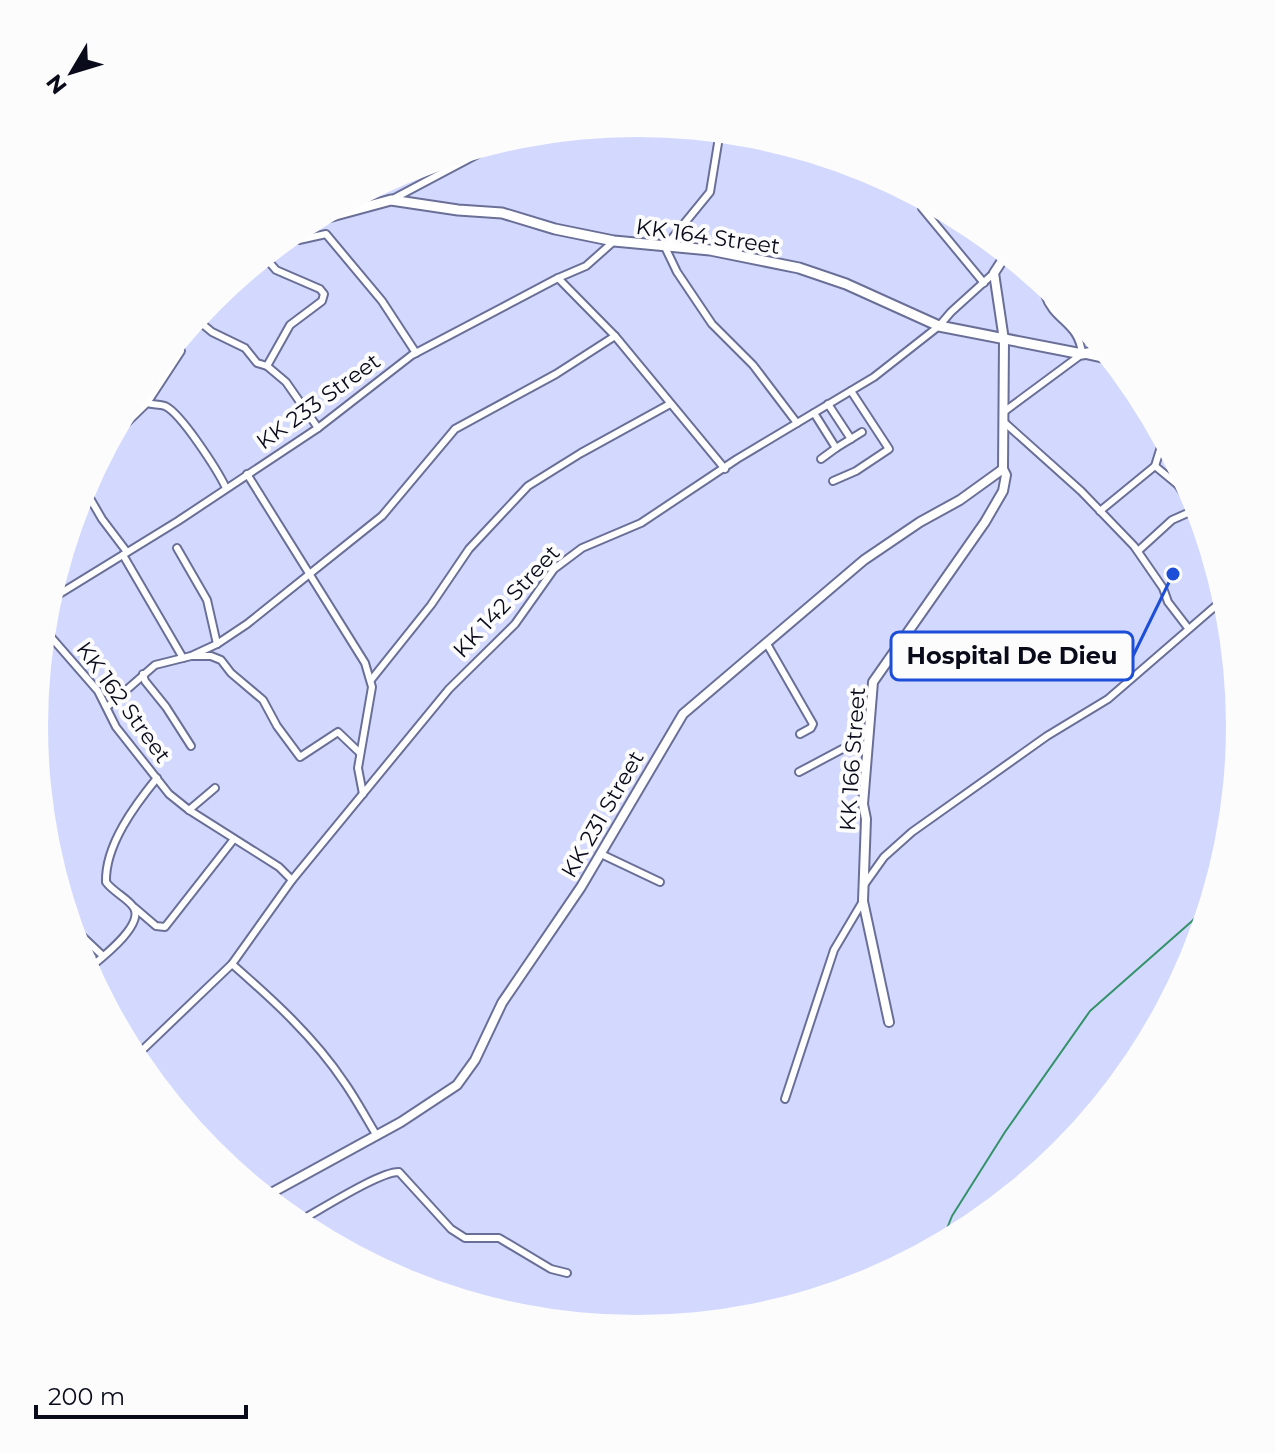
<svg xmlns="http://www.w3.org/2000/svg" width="1275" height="1453" viewBox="0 0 1275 1453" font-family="Montserrat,sans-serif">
	<rect width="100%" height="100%" fill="#d3d9fe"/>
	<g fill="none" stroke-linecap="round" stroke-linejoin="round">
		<path stroke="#33926a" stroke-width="2" d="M940 1246 952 1216 1005 1132 1090 1011 1191 922 1213 900"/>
		<g stroke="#6a6f98" stroke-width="10">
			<g id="minor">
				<path d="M720 131 710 192 665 247 677 272 712 324 753 365 797 423"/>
				<path d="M391 200 506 139"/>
				<path d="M922 208 984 283"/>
				<path d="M293 232 299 240 326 234 382 301 416 353"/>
				<path d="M264 256 276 270 320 289 324 294 322 301 290 325 267 366 286 382 318 428"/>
				<path d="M558 278 615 336 725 469"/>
				<path d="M1050 288 1045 295C1054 322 1079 322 1082 354"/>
				<path d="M195 318 212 332 245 348 257 363 267 366"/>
				<path d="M147 403C153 405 159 404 165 406 181 413 218 471 226 488"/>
				<path d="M828 404 851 439"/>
				<path d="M1005 411 1082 354 1114 361"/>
				<path d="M814 413 836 448 821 459"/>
				<path d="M1005 423 1081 491 1134 546 1163 588 1168 602 1188 628"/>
				<path d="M111 438 147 403 181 351 176 342"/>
				<path d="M836 448 862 432"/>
				<path d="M1155 466 1178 485 1186 478"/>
				<path d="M247 474 365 663 372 687 358 768 363 794"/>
				<path d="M833 481 856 471 889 449 851 391"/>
				<path d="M1178 485 1195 510"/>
				<path d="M84 488 102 519 127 552"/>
				<path d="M1100 511 1155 466 1164 437"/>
				<path d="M177 548 207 600 217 644"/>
				<path d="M1138 551 1172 520 1199 508"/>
				<path d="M123 555 183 658"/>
				<path d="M48 601 178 521 318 428 412 355 558 278 586 266 613 242"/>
				<path d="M44 629 98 691 116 727 169 794 189 810 279 867 292 880"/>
				<path d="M767 644 813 724 811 728 800 734"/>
				<path d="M191 656 217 644 247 624 382 516 455 429 556 374 615 336"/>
				<path d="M143 674 145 681 166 707 191 746"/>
				<path d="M371 680 431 605 469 549 528 486 581 453 670 404"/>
				<path d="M107 707 155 665 191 656H211L221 660 231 673 263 700 277 726 300 757 338 732 360 753"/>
				<path d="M799 772 848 746 868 731"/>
				<path d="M189 810 215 788"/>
				<path d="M601 854 660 882"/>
				<path d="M864 885 884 857 912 832 1047 736 1108 699 1226 597"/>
				<path d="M135 908 156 926 165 927 234 839"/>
				<path d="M70 925 103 956"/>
				<path d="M232 964C273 1000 314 1037 344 1082 356 1099 366 1118 377 1136"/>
				<path d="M87 970C100 959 144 926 134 908 129 899 113 892 106 882 105 845 135 805 157 778"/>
				<path d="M134 1058 232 964 292 880 449 689 515 624 554 569 582 548 641 523 737 459 874 377 939 326 951 312 994 273"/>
				<path d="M785 1099 834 950 863 901"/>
				<path d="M296 1223C317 1212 380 1171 399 1172L451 1229 465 1238H499L551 1269 567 1273"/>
			</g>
		</g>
		<g stroke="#6a6f98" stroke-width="12">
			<g id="tertiary">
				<path d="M889 1022 863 901 866 819 863 804 873 682 985 522 1003 491 1006 475 1003 469 1004 340 994 273 1007 253"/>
				<path d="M264 1197 401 1122 457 1085 475 1060 502 1003 581 887 683 714 864 560 920 522 960 500 1003 469"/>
			</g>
		</g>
		<g stroke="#6a6f98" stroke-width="13">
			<path id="secondary" d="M306 223 391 200 458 210 502 213 555 229 614 241 710 250 799 268 846 284 939 326 1082 354 1105 350"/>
		</g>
		<use href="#minor" stroke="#fff" stroke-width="6"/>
		<use href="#tertiary" stroke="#fff" stroke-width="8"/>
		<use href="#secondary" stroke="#fff" stroke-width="9"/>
	</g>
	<g text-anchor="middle" stroke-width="8" stroke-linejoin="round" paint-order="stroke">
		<g font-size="22" fill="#0a0b1a" stroke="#fcfcfc">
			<text transform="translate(708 236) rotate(8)" y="8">KK 164 Street</text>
			<text transform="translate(318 401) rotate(-36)" y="8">KK 233 Street</text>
			<text transform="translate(506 601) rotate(-47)" y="8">KK 142 Street</text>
			<text transform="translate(124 702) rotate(54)" y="8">KK 162 Street</text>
			<text transform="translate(852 759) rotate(-86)" y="8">KK 166 Street</text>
			<text transform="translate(602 814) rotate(-60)" y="8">KK 231 Street</text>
		</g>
	</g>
	<path d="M0 0H1275V1453H0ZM48 726a589 589 0 1 1 1178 0a589 589 0 1 1-1178 0Z" fill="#fcfcfc" fill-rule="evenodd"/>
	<path fill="none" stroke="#1d4ed8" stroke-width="3" d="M1173 574L1133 656"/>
	<circle fill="#1d4ed8" stroke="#fcfcfc" stroke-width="3" cx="1173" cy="574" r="8"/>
	<rect fill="#fcfcfc" stroke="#1d4ed8" stroke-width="3" x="891" y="632" width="242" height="48" rx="8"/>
	<g font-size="24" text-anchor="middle" font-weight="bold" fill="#0a0b1a">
		<text x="1012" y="664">Hospital De Dieu</text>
	</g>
	<g transform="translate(72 72) rotate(232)" stroke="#fcfcfc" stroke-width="6" paint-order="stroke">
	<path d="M0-6L14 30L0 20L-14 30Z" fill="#0a0b1a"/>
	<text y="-12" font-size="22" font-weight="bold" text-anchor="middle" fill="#0a0b1a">N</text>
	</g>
	<path d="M36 1405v12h210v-12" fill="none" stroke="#0a0b1a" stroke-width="4"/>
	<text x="48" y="1405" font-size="24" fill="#0a0b1a" stroke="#fcfcfc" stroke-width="6" paint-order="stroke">200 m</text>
</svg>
